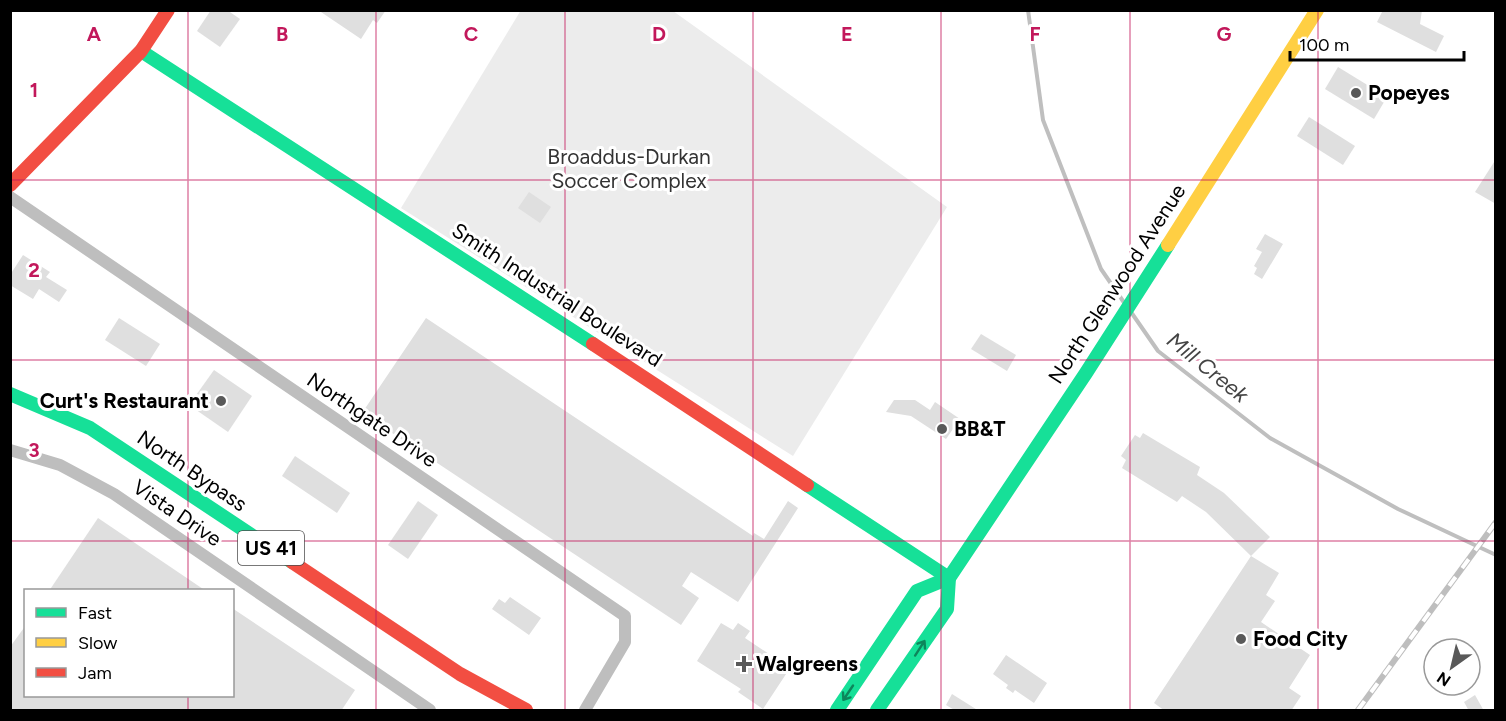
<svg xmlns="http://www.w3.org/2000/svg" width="1506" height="721" viewBox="0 0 1506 721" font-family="Figtree,sans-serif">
	<rect width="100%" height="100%" fill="#fff"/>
	<path fill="#ececec" d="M521 10 673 11 947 207 793 456 401 208Z"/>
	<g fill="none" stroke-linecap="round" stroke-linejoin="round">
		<g stroke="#bfbfbf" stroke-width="4">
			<path d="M1028 10 1043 120 1101 269 1125 304"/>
			<path d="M1131 312 1158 351 1270 438 1398 509 1496 555"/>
		</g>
	</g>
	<g fill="#dfdfdf">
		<path d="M211 10H227L240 19 220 47 197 31Z"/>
		<path d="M318 10H386L377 23 373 20 361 39Z"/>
		<path d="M1383 10H1422L1420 24 1444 36 1436 52 1377 22Z"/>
		<path d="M1338 67 1387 97 1374 119 1325 89Z"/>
		<path d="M1309 117 1355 146 1343 165 1297 136Z"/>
		<path d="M1496 159V204L1475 192Z"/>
		<path d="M529 192 551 207 540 223 518 208Z"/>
		<path d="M1265 234 1283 244 1262 279 1254 274 1257 268 1254 266 1262 252 1256 249Z"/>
		<path d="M23 255 50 272 46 277 67 290 59 302 39 289 33 299 10 285V275Z"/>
		<path d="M119 318 160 344 146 366 105 340Z"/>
		<path d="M426 318 753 536 754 533 764 539 788 501 798 508 738 602 691 572 682 586 699 598 681 625 362 413Z"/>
		<path d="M981 334 1016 355 1007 371 971 349Z"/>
		<path d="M214 370 252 396 228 432 189 405Z"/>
		<path d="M894 400H915L930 410 935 402 960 419 946 439 911 416 886 412Z"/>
		<path d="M1143 433 1200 467 1197 475 1224 493 1270 537 1251 556 1206 512 1182 496 1177 502 1122 468 1126 460 1121 456 1135 435 1140 438Z"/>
		<path d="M295 456 350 493 337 513 282 476Z"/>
		<path d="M418 501 438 515 408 559 388 545Z"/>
		<path d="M98 518 206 591H49Z"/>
		<path d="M1251 556 1279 573 1266 595 1275 601 1261 622 1310 655 1289 688 1301 696 1291 711H1165L1154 703Z"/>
		<path d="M510 597 541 618 529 635 492 609 499 599 505 603Z"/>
		<path d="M232 608 355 690 341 711H10V647L26 625V696H232Z"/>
		<path d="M721 623 733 630 738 623 750 631 745 638 790 668 763 709 738 692 741 689 697 661Z"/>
		<path d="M1006 655 1047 683 1034 703 1015 690 1013 693 1006 688 1008 685 993 674Z"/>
		<path d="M952 694 979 711H956L946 705Z"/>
		<path d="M1475 695 1484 711H1469L1464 702Z"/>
	</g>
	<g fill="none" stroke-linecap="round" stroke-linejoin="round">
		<g stroke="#bebebe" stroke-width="12">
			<path d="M10 197 625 616V642L585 710"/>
			<path d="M10 450 60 465 114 494 430 710"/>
		</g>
		<g stroke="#16e098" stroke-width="14">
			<path d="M141 51 593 344"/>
			<path d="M10 394 90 428 292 562"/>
			<path d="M807 485 949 578"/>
			<path d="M837 710 917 591 949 578"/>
			<path d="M877 710 947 609 949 578 1086 373 1168 245"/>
		</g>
		<path stroke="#ffcf43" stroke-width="14" d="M1168 245 1317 10"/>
		<g stroke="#f24e42" stroke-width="14">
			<path d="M10 185 141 51 168 10"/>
			<path d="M593 344 807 485"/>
			<path d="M292 562 460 674 526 710"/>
		</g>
		<g stroke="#bebebe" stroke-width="6">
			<path id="rail" d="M1358 710 1496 522"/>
		</g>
		<use href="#rail" stroke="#fff" stroke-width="4" stroke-dasharray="11" stroke-linecap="butt"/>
	</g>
	<defs><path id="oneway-shaft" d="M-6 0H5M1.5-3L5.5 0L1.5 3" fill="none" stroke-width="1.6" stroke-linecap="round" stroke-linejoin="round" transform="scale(1.5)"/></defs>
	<g stroke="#0d865b">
		<use href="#oneway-shaft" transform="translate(920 648) rotate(-57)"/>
		<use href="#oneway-shaft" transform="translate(848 693) rotate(124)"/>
	</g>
	<path fill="none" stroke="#c2185b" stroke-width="1.5" stroke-opacity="0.55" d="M188 10V590M376 10V710M565 10V710M753 10V710M941 10V710M1130 10V710M1318 10V710M10 180H1496M10 360H1496M10 541H1496M188 696V710"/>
	<g fill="#595959" stroke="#fff" stroke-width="2">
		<circle cx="1356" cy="93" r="6"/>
		<circle cx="221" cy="401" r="6"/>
		<circle cx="942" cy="429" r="6"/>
		<circle cx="1241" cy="639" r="6"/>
		<path d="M741 655h6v6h6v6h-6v6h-6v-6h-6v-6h6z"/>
	</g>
	<g text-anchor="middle" stroke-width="6" stroke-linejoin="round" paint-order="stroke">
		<rect fill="#fff" stroke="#4c4c4c" stroke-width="1.5" x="238" y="531" width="66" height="34" rx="4.5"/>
		<g font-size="20" font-weight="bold" fill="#000">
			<text x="271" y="555">US 41</text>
		</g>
		<g font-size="21" font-weight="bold" fill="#000" stroke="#fff" text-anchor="start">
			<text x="1368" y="100">Popeyes</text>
			<text x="209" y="408" text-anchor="end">Curt's Restaurant</text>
			<text x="954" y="436">BB&amp;T</text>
			<text x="1253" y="646">Food City</text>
			<text x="756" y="671">Walgreens</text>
		</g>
		<g font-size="21" fill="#333" stroke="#fff">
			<text x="629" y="164">Broaddus-Durkan<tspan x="629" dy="24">Soccer Complex</tspan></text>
		</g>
		<g font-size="21" fill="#000" stroke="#fff">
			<text transform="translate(1117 284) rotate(-57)" y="7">North Glenwood Avenue</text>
			<text transform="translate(557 295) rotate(33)" y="7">Smith Industrial Boulevard</text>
			<text transform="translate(372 420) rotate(34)" y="7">Northgate Drive</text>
			<text transform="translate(192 471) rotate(34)" y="7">North Bypass</text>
			<text transform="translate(177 513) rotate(34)" y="7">Vista Drive</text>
		</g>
		<g font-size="22" font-style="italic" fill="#444" stroke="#fff">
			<text transform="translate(1208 367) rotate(39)" y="8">Mill Creek</text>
		</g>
	</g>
	<g font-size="20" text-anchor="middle" font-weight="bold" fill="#c2185b" stroke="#fff" stroke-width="6" stroke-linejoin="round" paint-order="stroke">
		<text x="94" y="41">A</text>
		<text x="282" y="41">B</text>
		<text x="471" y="41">C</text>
		<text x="659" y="41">D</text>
		<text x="847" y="41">E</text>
		<text x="1035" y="41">F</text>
		<text x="1224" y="41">G</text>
		<text x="34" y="97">1</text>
		<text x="34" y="277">2</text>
		<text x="34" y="457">3</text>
	</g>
	<rect width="1506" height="721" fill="none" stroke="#000000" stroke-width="24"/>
	<rect x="24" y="589" width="210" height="108" fill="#ffffff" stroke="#999999" stroke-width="1.5"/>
	<rect x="36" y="608" width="30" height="9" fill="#16e098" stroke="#999999" stroke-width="1.5"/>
	<text x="78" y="619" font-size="18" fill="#000000">Fast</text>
	<rect x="36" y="638" width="30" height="9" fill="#ffcf43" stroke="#999999" stroke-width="1.5"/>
	<text x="78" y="649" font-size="18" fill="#000000">Slow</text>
	<rect x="36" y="668" width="30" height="9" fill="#f24e42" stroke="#999999" stroke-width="1.5"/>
	<text x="78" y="679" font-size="18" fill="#000000">Jam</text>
	<g transform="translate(1452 667) rotate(214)"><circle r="28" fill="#ffffff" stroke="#999999" stroke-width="1.5"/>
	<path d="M0-4.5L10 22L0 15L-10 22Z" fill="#595959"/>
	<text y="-9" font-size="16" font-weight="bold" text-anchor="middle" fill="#000000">N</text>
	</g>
	<path d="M1290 51v9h174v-9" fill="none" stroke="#000000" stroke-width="3"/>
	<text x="1299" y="51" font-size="18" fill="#000000" stroke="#ffffff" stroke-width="4.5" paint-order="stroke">100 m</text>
</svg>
